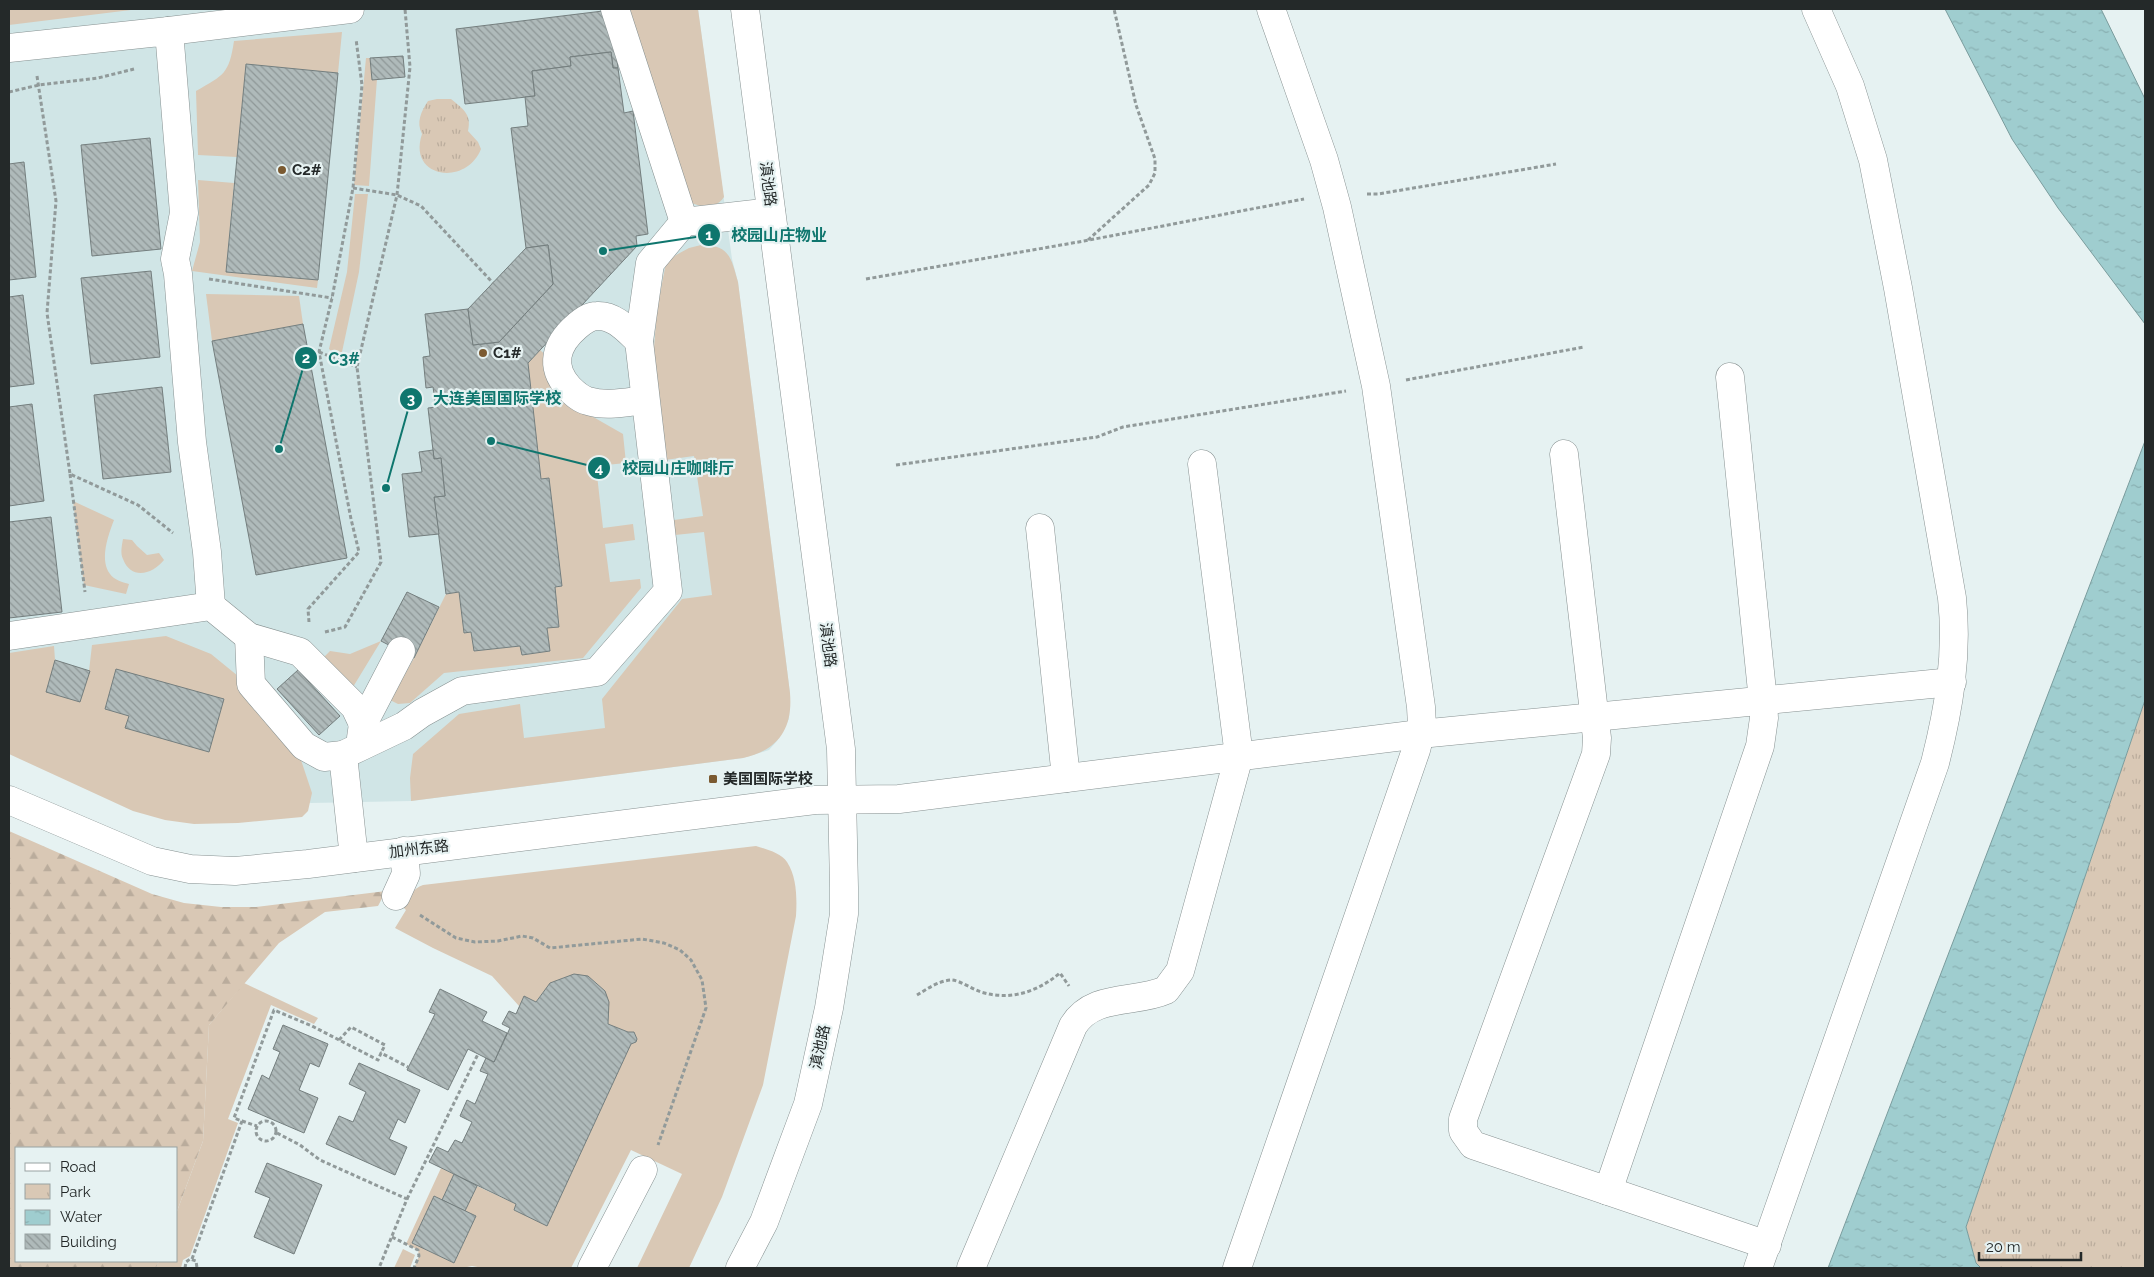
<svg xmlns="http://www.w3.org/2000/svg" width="2154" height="1277" viewBox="0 0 2154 1277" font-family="Raleway,'Noto Sans SC',sans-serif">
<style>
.built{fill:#d0e5e6}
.grass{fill:#d9c8b5}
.forest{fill:url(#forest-firs)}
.park{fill:url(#park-tufts)}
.water{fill:url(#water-ripples);stroke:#7a9c9d}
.building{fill:url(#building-back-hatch);stroke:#747e7e}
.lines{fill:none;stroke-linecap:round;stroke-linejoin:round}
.minor-casing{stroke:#879191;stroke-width:29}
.path{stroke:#919a9a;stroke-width:3;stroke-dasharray:4 2.5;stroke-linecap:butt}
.minor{stroke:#fff;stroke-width:28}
.poi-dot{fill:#7b5a31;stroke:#e6f2f2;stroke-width:2}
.labels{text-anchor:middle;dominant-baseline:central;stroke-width:4.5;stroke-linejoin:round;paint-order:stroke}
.poi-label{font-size:15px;font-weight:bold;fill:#242929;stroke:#e6f2f2;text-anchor:start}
.street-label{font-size:15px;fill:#242929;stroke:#e6f2f2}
.leader{fill:none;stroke:#0f766e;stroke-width:2}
.callout-dot{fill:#0f766e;stroke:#e6f2f2;stroke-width:2}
.mark-label{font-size:15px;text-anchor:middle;font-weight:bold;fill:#fff}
.callout-label{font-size:16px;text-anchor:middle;font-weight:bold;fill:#0f766e;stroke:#e6f2f2;stroke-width:4.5;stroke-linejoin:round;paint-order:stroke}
</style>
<defs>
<pattern id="forest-firs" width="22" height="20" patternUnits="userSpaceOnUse" patternTransform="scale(1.25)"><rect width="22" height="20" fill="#d9c8b5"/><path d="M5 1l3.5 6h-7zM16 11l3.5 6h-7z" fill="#baac9c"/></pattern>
<pattern id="park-tufts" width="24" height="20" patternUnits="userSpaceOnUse" patternTransform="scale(1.25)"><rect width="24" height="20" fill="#d9c8b5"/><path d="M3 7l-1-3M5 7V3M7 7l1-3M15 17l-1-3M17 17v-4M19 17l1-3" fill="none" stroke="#baac9c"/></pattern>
<pattern id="water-ripples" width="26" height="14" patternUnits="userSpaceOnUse" patternTransform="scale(1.25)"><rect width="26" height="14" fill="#9fcdcf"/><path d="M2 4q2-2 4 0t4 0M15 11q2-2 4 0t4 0" fill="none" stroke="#89b0b2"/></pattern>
<pattern id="building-back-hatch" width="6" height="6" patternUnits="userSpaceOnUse" patternTransform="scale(1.25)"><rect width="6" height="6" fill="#afbaba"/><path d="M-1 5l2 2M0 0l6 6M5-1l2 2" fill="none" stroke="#8e9797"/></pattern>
</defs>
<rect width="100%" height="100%" fill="#e6f2f2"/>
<!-- built -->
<path class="built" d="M9,9H698L732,259L738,282L790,693L789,719L777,741L769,750L743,758L411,801L311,803L236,789L9,721Z"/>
<!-- grass -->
<g class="grass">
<path d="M9,9H139L9,25Z"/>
<path d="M624,9H698L724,197C715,210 703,207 691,203Z"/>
<path d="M342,32L338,73L246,64L237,157L198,155L196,91C224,75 229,74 234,41Z"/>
<path d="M366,58H370L372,79H377L369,186L354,185Z"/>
<path d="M198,180L234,183L226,272L318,280L317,288L192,271L200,242Z"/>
<path d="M355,194H368L359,272L342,352L335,354L329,349L347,272Z"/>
<path d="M701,245C730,245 731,258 738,282L790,693C793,729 778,750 743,758L411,801L410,778L413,754L459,714L520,704L524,738L605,728L602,699L682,599L712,595L704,532L675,535L674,520L703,516L694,456L665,460L653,361L657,309L666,263L676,255L689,248Z"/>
<path d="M206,294L299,296L303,324L212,341Z"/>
<path d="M540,350L548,357L567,402L623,434L626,463L596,466L603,528L633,524L635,540L605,544L610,582L640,579L641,588L583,658L444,673L410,703L398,704L390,700L414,658L446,594L459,592L464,633L471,632L474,651L520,646L522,655L550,651L547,628L559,626L555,587L562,586L549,479H541L528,363Z"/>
<path d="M73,501L114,520C108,536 97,565 114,578C118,581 125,583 129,584L126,594L84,585Z"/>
<path d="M123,539L132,540L137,546L147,555L159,553L164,560C152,575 131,580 123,559C120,553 122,545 123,539Z"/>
<path d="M166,636L211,654L238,676L296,745L312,793L308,811L302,817L238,823L194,824L165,820L133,811L9,754V653L54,646L55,660L89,671L92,645Z"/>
<path d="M381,641L353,687L321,660L330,651L350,654Z"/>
<path d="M756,846C766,849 781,853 787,862C797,877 797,899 796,916L763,1085L722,1197L689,1268H637L682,1174L631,1150L571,1268H483L472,1266L462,1268H414L419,1256L418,1250L406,1244L441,1168L454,1174L442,1200L434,1197L412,1243L454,1263L476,1216L465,1211L477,1186L516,1204L514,1210L547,1225L631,1044L636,1042L637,1039L634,1032H628L608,1024C615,970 562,959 536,1002L524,997L519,1006L492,976L433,948L395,928L406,910L403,907C408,898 413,888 423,885Z"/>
<path d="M244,983L318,1018L314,1024L271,1005L228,1119L238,1123L190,1256L183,1260L181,1268H156L159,1261H176V1214L203,1141L209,1025Z"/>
<path d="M403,1249L415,1255L410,1268H394Z"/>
</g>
<!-- forest -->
<path class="forest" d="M9,831L152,894L184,903L221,907H256L386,891L378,906L325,912L279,943L209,1025L203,1141L176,1214V1148H16V1261H159L156,1268H9Z"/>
<!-- park -->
<g class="park">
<path d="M437,99H451C463,109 472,114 468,131L478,142L481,149C466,187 407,178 422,134C416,122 421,112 428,101Z"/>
<path d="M2145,700V1268H1981L1976,1263L1966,1227Z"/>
</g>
<!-- water -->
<g class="water">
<path d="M1945,9H2101L2145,99V324L2058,208L2012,139Z"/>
<path d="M2145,441V700L1966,1227L1976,1263L1981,1268H1828Z"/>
</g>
<!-- building -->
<g class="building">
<path d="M611,10L618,68H613L611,52L570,57L571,66L532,71L535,96L465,104L456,29Z"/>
<path d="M611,52L613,68H618L624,113L633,111L648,234L636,236L637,246L528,363L541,479L549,478L562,586L555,587L559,627L547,628L550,651L522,655L520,646L474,651L471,632L464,633L459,592L446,594L434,497L445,496L441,458L434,459L428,408L436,407L433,387L426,388L423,357L430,356L425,314L468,309L473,345L499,342L553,284L548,245L526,248L511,128L528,126L525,97L535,96L532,71L571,66L570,57Z"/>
<path d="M403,56L405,77L372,80L370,58Z"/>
<path d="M246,64L338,73L318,280L226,272Z"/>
<path d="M150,138L161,249L92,256L81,145Z"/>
<path d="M24,162L36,277L9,280V164Z"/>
<path d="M548,245L553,284L499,342L473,345L468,309L526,248Z"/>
<path d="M151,271L160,357L91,364L81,278Z"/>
<path d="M23,295L34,384L9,387V297Z"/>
<path d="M303,324L347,558L256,575L212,341Z"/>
<path d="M162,387L171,472L103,479L94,395Z"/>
<path d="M32,404L44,501L9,506V407Z"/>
<path d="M433,450L434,459L441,458L445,496L434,497L439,534L409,537L402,474L422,472L419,452Z"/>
<path d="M51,517L62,612L9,618V522Z"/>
<path d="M407,592L439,607L414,658L381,641Z"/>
<path d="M55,660L90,671L80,702L46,692Z"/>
<path d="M116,669L224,699L209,752L125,728L129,716L105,709Z"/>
<path d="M298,670L340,716L319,735L277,689Z"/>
<path d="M574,974L588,976L605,991L609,1002L608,1024L628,1032H634L637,1039L636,1042L631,1044L547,1226L514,1210L516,1204L429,1162L437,1147L448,1152L455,1140L462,1143L472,1122L460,1116L467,1100L475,1104L488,1074L480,1071L486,1058L494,1062L510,1028L502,1024L509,1011L516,1014L524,996L536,1002L550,983Z"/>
<path d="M440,989L487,1012L482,1021L507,1033L494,1062L468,1049L448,1090L407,1070L435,1014L429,1012Z"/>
<path d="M283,1025L328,1044L319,1067L310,1063L299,1090L318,1098L304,1133L248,1109L262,1075L269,1079L280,1052L273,1049Z"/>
<path d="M359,1063L420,1090L405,1123L398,1119L389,1139L407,1147L395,1175L326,1144L339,1116L353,1122L366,1092L349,1084Z"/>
<path d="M267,1163L322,1185L294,1254L254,1237L270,1198L255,1192Z"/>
<path d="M454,1174L477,1186L465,1211L442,1200Z"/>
<path d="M434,1196L476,1216L454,1263L412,1243Z"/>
</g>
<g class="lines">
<defs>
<g id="minor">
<path d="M615,9L684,222"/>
<path d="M169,31L350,9"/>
<path d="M9,48L169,31L184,213L175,259L178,274L192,442L207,552L211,606"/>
<path d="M639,341C628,331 615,315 597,316C589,316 583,321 577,326C556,344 549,366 569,388C575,394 580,399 588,401C606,407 627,402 645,400"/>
<path d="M1564,454L1597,738L1596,754L1463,1119V1131L1473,1145L1767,1245"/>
<path d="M1040,528L1066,778"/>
<path d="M9,636L211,606L249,637L300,652L355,707L363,724"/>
<path d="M249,637L251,684L304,746L324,757L343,755L360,747L404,726L422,713L462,691L597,672L668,591L639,341L650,263L684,222L771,212"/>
<path d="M361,738L363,724L401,651"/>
<path d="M343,755L354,858"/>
<path d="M9,800L152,861L190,869L235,871L308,864L815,800L899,799L1420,734L1952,682"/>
<path d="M396,896L406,874L404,851"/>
<path d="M1608,1191L1760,746L1764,718L1763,701L1730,377"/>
<path d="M592,1268L643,1170"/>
<path d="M740,1268L764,1222L808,1104L829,1008L844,914V887L841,749L745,9"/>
<path d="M971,1268L1073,1026C1093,993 1135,1004 1166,990L1180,971L1239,756L1202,464"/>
<path d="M1237,1268L1416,750L1422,726L1421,707L1376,386L1337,207L1324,160L1271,9"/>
<path d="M1758,1268L1935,763C1949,708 1958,655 1952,598L1898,288L1873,160L1850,86L1816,9"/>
</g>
</defs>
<!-- minor casing -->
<use href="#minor" class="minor-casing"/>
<!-- path -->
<g class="path">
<path d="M37,76L56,201L47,313L70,474L138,505L173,533"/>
<path d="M9,92L39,85L98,78L134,69"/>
<path d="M353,188L397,195L421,206L493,283"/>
<path d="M1367,194H1378L1556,164"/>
<path d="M1088,240L1149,185L1155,173V159L1136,105L1114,9"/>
<path d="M209,279L332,298"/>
<path d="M866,279L1084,241L1304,199"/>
<path d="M319,352L357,367"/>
<path d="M1406,380L1584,347"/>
<path d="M896,465L1097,437L1123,427L1346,391"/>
<path d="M70,474L85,592"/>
<path d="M309,622L308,609L359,552L351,519L319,352L332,298L353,188L362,85L356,39"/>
<path d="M325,632L345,627L381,562L357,367L397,195L410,67L405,9"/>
<path d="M420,915L456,938L475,942L498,941L522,936L533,938L550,948L642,939L664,943L680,950L691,960L702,980L706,1008L658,1145"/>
<path d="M917,995C927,989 940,980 952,980C961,981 972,989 981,992C1011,1001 1037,992 1060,973L1069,986"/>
<path d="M339,1040L351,1027L385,1045L381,1053"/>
<circle cx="266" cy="1131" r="10"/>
<path d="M242,1121L257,1126"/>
<path d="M277,1133L300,1145L320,1160L407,1199L379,1268"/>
<path d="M407,1199L478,1054"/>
<path d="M392,1237L418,1250L419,1256L414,1268"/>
<path d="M192,1259L242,1121L234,1118L274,1010L312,1026L378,1060L381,1053L408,1067"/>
<path d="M185,1268L186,1262L190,1259L196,1261L197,1268"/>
</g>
<!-- minor -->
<use href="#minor" class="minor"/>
</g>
<!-- markers -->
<g class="poi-dot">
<circle cx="282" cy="170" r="5"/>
<circle cx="483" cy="353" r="5"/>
<rect x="708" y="774" width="10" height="10" rx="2.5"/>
</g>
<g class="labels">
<!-- poi labels -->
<g class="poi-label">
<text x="292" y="170">C2#</text>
<text x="493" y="353">C1#</text>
<text x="723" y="779">美国国际学校</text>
</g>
<!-- street labels -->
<g class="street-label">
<text transform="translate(768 184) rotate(83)">滇池路</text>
<text transform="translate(828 645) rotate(83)">滇池路</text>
<text transform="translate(419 849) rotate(-7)">加州东路</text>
<text transform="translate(820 1047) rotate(-78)">滇池路</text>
</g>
</g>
<!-- callouts -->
<path class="leader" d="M603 251L709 235M279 449L306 358M386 488L411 399M491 441L599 468"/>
<g class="callout-dot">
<circle cx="603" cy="251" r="5"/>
<circle cx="279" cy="449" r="5"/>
<circle cx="386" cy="488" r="5"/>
<circle cx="491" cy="441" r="5"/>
<circle cx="709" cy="235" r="12"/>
<circle cx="306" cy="358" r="12"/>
<circle cx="411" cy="399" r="12"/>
<circle cx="599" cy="468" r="12"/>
</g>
<g class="mark-label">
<text x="709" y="240">1</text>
<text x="306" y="363">2</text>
<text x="411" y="404">3</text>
<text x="599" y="473">4</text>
</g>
<g class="callout-label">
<text x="779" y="241">校园山庄物业</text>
<text x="344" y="364">C3#</text>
<text x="497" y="404">大连美国国际学校</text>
<text x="678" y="474">校园山庄咖啡厅</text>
</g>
<!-- border -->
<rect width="2154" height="1277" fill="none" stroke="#242929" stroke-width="20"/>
<!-- legend -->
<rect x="15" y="1147" width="162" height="115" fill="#e6f2f2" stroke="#98a2a2"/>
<rect x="25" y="1163" width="25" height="8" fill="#ffffff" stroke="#98a2a2"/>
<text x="60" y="1172" font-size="15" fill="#242929">Road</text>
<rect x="25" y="1184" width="25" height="15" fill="url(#park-tufts)" stroke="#98a2a2"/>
<text x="60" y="1197" font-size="15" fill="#242929">Park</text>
<rect x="25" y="1210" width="25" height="15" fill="url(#water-ripples)" stroke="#98a2a2"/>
<text x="60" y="1222" font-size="15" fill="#242929">Water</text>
<rect x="25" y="1234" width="25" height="15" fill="url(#building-back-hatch)" stroke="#98a2a2"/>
<text x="60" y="1247" font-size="15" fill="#242929">Building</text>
<!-- scale -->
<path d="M1979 1252v8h102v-8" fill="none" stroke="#242929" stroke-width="2.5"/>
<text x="1986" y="1252" font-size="15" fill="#242929" stroke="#e6f2f2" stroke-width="4" paint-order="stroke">20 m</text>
</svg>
